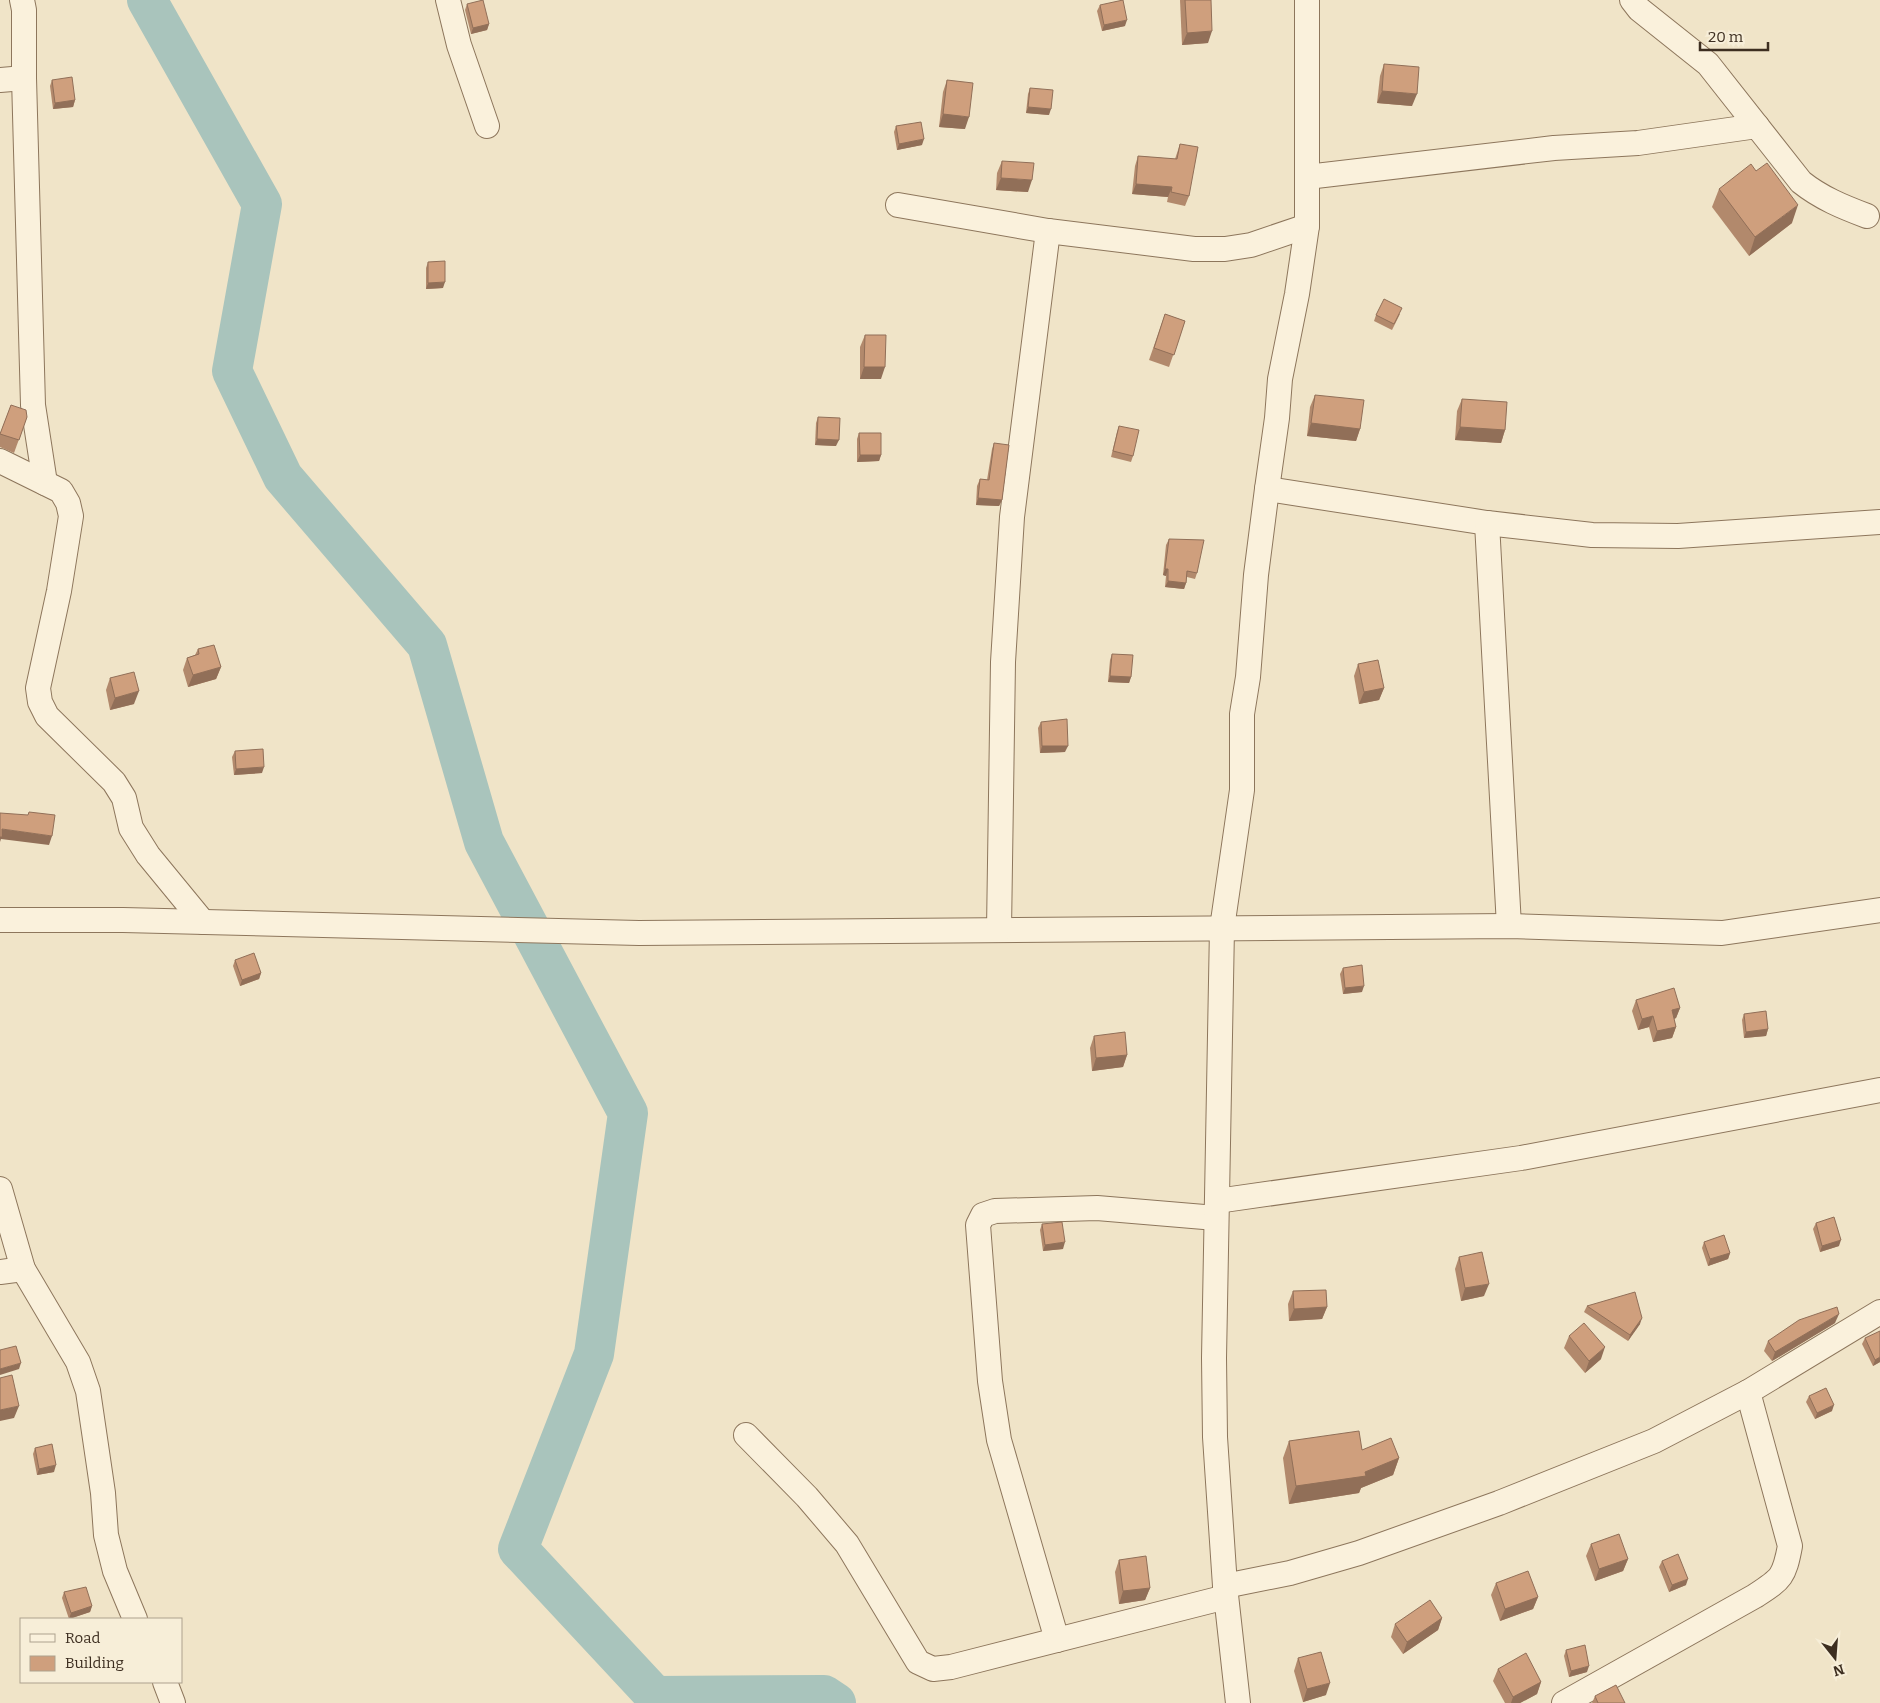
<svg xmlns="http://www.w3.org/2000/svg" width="1880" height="1703" viewBox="0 0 1880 1703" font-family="Bitter,serif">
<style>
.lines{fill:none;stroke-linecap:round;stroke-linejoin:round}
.river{stroke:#a9c4bc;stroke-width:40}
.street-casing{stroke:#8d765c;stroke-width:26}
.street{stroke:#faf1dc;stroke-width:24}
.wall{fill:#b2896c}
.shaded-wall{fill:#916f58}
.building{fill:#cf9f7d;stroke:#916f58}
</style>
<rect width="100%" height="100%" fill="#f0e4c8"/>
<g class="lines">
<!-- river -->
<path class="river" d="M147,0L262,204L232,371L283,477L427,645L484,842L628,1113L594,1354L518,1549L655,1696L824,1695L836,1703"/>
<defs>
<g id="street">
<path d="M22,0L24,10V78L33,405L45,483"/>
<path d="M448,0L459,45L487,126"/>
<path d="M1632,0L1639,9L1708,64L1801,182C1821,198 1843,207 1867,216"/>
<path d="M0,80L24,78"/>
<path d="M1307,177L1554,148L1638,143L1757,126"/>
<path d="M898,205L1048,231L1194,249H1225L1251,245L1307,226"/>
<path d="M0,461L61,491L68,503L71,516L59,591L38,688L40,702L47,716L114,782L124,798L131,828L148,855L203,922"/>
<path d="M1267,489L1487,523L1592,535L1678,536L1880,522"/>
<path d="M1487,523L1509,926"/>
<path d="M0,920H123L639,933L1509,926L1722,933L1880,910"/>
<path d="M999,930L1003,662L1012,517L1048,231"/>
<path d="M0,1189L23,1269L78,1362L88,1391L103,1493L106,1535L115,1571L135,1619"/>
<path d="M1217,1201L1521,1158L1880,1090"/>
<path d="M0,1272L23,1269"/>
<path d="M746,1435L807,1497L847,1544L918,1662L933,1669L951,1667L1226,1597"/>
<path d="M1225,1586L1290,1573L1359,1553L1499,1503L1654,1441L1748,1392L1880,1312"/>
<path d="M1057,1640L999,1440L990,1381L978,1225L983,1215L995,1211L1097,1208L1216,1218"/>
<path d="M165,1682L173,1703"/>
<path d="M1238,1703L1225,1586L1215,1437L1214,1358L1222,928L1242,790V714L1248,677L1256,575L1267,489L1277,418L1280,379L1297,294L1307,226V0"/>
<path d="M1564,1703L1755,1596C1781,1579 1784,1578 1790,1546L1748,1392"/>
</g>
</defs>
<!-- street casing -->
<use href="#street" class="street-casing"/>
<!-- street -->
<use href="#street" class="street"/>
</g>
<!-- wall -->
<g class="wall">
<path d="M1180,0H1211L1208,43L1182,45Z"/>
<path d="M467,4L489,24L487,30L471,34L465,10Z"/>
<path d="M1100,5L1125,26L1102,31L1097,11Z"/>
<path d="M1384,64L1412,106L1377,103L1380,76Z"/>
<path d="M52,80L75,100L73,107L53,109L50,86Z"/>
<path d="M947,80L965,129L939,127L943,92Z"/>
<path d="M1030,88L1049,115L1026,113L1028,94Z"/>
<path d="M896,126L922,145L897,150L894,132Z"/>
<path d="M1180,144L1189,196L1185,206L1167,202L1168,197L1132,194L1135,166L1138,156L1175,159Z"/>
<path d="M1002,161L1028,192L996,190L997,173Z"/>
<path d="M1719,189L1792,223L1749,256L1712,207Z"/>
<path d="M428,262L443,288L426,289V268Z"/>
<path d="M1165,314L1185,321L1169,367L1149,360Z"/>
<path d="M1400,314L1392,330L1374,321L1376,315Z"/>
<path d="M865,335L881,379H860V347Z"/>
<path d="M1315,395L1360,429L1356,441L1307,436L1310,407Z"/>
<path d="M1462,399L1505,430L1501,443L1455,440L1457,411Z"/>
<path d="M11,405L27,417L14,453L0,447V434Z"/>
<path d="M818,417L836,446L815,445L816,423Z"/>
<path d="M1119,426L1133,456L1131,462L1111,457L1117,432Z"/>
<path d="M859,433L881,455L879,461L857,462V439Z"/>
<path d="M994,443L1002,500L999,506L976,505L977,486L980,479L987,480L992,449Z"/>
<path d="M1169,539L1197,573L1195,579L1187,577L1186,583L1184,589L1165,587L1166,576L1163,575L1166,545Z"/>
<path d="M198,649L221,667L216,679L188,687L183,670L187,658L195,655Z"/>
<path d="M1112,654L1131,677L1129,683L1108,682L1110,660Z"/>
<path d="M1358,664L1384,688L1379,700L1359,704L1354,676Z"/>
<path d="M110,678L134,704L110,710L106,690Z"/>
<path d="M1041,722L1065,752L1040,753L1038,728Z"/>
<path d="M235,751L262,773L234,775L232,757Z"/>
<path d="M235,960L261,973L259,979L240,986L233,966Z"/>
<path d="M1343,968L1362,992L1343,994L1340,974Z"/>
<path d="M1636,1000L1680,1008L1676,1018L1674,1019L1676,1027L1672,1038L1653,1042L1649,1027L1638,1030L1632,1011Z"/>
<path d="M1744,1014L1768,1029L1766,1036L1744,1038L1742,1020Z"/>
<path d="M1094,1036L1127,1055L1123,1067L1092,1071L1090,1048Z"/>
<path d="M1816,1223L1839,1246L1820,1252L1813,1229Z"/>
<path d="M1042,1224L1063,1249L1043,1251L1040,1230Z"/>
<path d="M1704,1242L1730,1253L1728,1259L1708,1266L1702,1248Z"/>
<path d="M1459,1257L1484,1296L1461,1301L1455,1269Z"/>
<path d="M1293,1291L1327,1307L1322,1319L1289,1321L1288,1304Z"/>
<path d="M1587,1306L1640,1324L1628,1341L1584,1312Z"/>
<path d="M1835,1323L1772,1361L1764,1351L1768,1341Z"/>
<path d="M1569,1336L1601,1359L1585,1373L1564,1348Z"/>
<path d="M1865,1338L1880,1362L1873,1366L1862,1344Z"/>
<path d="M1809,1396L1832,1411L1815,1419L1806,1402Z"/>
<path d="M1289,1441L1362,1450L1399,1458L1393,1475L1361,1488L1359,1493L1289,1504L1283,1458Z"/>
<path d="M35,1448L54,1472L37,1475L33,1454Z"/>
<path d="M1591,1544L1628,1559L1623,1571L1595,1581L1586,1556Z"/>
<path d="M1119,1560L1150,1588L1145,1600L1119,1604L1115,1572Z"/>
<path d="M1662,1561L1686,1585L1669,1592L1659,1567Z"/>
<path d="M1496,1583L1538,1597L1533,1609L1500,1621L1491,1595Z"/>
<path d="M64,1592L92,1606L90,1612L69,1619L62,1598Z"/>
<path d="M1442,1618L1438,1630L1403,1654L1391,1637L1395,1624Z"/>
<path d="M1566,1650L1587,1672L1569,1677L1564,1656Z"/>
<path d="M1298,1658L1326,1695L1303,1702L1294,1671Z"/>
<path d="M1498,1669L1541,1682L1537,1694L1520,1703H1505L1493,1681Z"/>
<path d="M1595,1696L1625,1703H1592Z"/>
</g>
<!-- shaded-wall -->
<g class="shaded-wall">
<path d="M1127,20L1125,26L1102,31L1104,25Z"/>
<path d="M489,24L487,30L471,34L473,28Z"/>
<path d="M1212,31L1208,43L1182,45L1187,33Z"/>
<path d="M1382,91L1417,94L1412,106L1377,103Z"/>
<path d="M75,100L73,107L53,109L55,103Z"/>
<path d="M1028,107L1051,109L1049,115L1026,113Z"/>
<path d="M943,114L969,117L965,129L939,127Z"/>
<path d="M924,139L922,145L897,150L899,144Z"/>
<path d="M1001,178L1032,180L1028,192L996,190Z"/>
<path d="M1136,184L1172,187L1168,197L1132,194Z"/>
<path d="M1798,205L1792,223L1749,256L1755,237Z"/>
<path d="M445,282L443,288L426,289L428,283Z"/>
<path d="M864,367H885L881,379H860Z"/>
<path d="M1311,423L1360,429L1356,441L1307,436Z"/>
<path d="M1460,427L1505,430L1501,443L1455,440Z"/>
<path d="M817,439L839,440L836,446L815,445Z"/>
<path d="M860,455H881L879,461L857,462Z"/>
<path d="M978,498L1002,500L999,506L976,505Z"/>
<path d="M1165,569H1168L1166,576L1163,575Z"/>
<path d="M1168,581L1186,583L1184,589L1165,587Z"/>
<path d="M221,667L216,679L188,687L193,675Z"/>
<path d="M1110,676L1131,677L1129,683L1108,682Z"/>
<path d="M1384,688L1379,700L1359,704L1364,692Z"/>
<path d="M139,691L134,704L110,710L115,698Z"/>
<path d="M1042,746H1068L1065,752L1040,753Z"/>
<path d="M264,767L262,773L234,775L236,769Z"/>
<path d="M2,829L52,836L49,845L1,839L0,842V836Z"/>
<path d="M261,973L259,979L240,986L242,980Z"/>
<path d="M1364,986L1362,992L1343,994L1345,988Z"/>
<path d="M1680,1008L1676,1018L1668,1021L1672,1010Z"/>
<path d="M1653,1016L1649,1027L1638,1030L1642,1019Z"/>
<path d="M1676,1027L1672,1038L1653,1042L1657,1031Z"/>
<path d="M1768,1029L1766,1036L1744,1038L1746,1032Z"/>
<path d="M1127,1055L1123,1067L1092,1071L1096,1058Z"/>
<path d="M1841,1240L1839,1246L1820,1252L1822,1246Z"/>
<path d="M1065,1242L1063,1249L1043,1251L1045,1245Z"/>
<path d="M1730,1253L1728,1259L1708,1266L1710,1259Z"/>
<path d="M1489,1284L1484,1296L1461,1301L1465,1288Z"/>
<path d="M1327,1307L1322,1319L1289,1321L1294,1309Z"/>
<path d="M1839,1314L1835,1323L1772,1361L1775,1352Z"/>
<path d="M1642,1318L1640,1324L1628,1341L1630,1335Z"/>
<path d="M1605,1347L1601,1359L1585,1373L1589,1361Z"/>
<path d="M1880,1357V1362L1873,1366L1875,1360Z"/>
<path d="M21,1363L19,1369L0,1375V1369Z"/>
<path d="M1834,1405L1832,1411L1815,1419L1817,1413Z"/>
<path d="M19,1406L14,1418L0,1421V1410Z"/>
<path d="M1399,1458L1393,1475L1361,1488L1359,1493L1289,1504L1296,1486L1365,1472Z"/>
<path d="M56,1465L54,1472L37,1475L39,1469Z"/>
<path d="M1628,1559L1623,1571L1595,1581L1599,1569Z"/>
<path d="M1688,1579L1686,1585L1669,1592L1672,1585Z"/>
<path d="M1150,1588L1145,1600L1119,1604L1123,1591Z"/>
<path d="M1538,1597L1533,1609L1500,1621L1505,1609Z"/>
<path d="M92,1606L90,1612L69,1619L71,1613Z"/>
<path d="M1442,1618L1438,1630L1403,1654L1407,1642Z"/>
<path d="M1589,1666L1587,1672L1569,1677L1571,1671Z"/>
<path d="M1541,1682L1537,1694L1520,1703H1511L1513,1697Z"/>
<path d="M1330,1683L1326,1695L1303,1702L1307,1689Z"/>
</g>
<!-- building -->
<g class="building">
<path d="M483,0L489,24L473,28L467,4Z"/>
<path d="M1123,0L1127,20L1104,25L1100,5Z"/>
<path d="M1185,0H1211L1212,31L1187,33Z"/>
<path d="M1384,64L1419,67L1417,94L1382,91Z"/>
<path d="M72,77L75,100L55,103L52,80Z"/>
<path d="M947,80L973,83L969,117L943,114Z"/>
<path d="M1030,88L1053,90L1051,109L1028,107Z"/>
<path d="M921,122L924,139L899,144L896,126Z"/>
<path d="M1180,144L1198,147L1189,196L1171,192L1172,187L1136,184L1138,156L1177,159Z"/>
<path d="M1002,161L1034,163L1032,180L1001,178Z"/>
<path d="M1767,163L1798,205L1755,237L1719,189L1751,164L1756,171Z"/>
<path d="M445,261V282L428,283V262Z"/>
<path d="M1384,299L1402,308L1394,324L1376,315Z"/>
<path d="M1165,314L1185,321L1174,355L1154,348Z"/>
<path d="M865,335H886L885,367H864Z"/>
<path d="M1315,395L1364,400L1360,429L1311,423Z"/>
<path d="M1462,399L1507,402L1505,430L1460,427Z"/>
<path d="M11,405L26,410L27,417L19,440L0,434Z"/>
<path d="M818,417L840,418L839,440L817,439Z"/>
<path d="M1119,426L1139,430L1133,456L1113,451Z"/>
<path d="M859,433H881V455H860Z"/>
<path d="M994,443L1009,445L1002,500L978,498L980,479L989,480Z"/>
<path d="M1169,539L1204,540L1197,573L1187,571L1186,583L1168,581V569H1165Z"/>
<path d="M214,645L221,667L193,675L187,658L199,654L198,649Z"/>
<path d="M1112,654L1133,655L1131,677L1110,676Z"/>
<path d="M1378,660L1384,688L1364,692L1358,664Z"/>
<path d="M134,672L139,691L115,698L110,678Z"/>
<path d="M1067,719L1068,746H1042L1041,722Z"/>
<path d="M263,749L264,767L236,769L235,751Z"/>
<path d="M29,812L55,815L52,836L2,829V837H0V813L28,815Z"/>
<path d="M254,953L261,973L242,980L235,960Z"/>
<path d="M1362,965L1364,986L1345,988L1343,968Z"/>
<path d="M1674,988L1680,1008L1672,1010L1676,1027L1657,1031L1653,1016L1642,1019L1636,1000Z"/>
<path d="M1766,1011L1768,1029L1746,1032L1744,1014Z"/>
<path d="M1125,1032L1127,1055L1096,1058L1094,1036Z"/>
<path d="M1834,1217L1841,1240L1822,1246L1816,1223Z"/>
<path d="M1062,1222L1065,1242L1045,1245L1042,1224Z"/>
<path d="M1724,1235L1730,1253L1710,1259L1704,1242Z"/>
<path d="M1482,1252L1489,1284L1465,1288L1459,1257Z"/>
<path d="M1326,1290L1327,1307L1294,1309L1293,1291Z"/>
<path d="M1635,1292L1642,1318L1630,1335L1587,1306Z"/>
<path d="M1837,1307L1839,1314L1775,1352L1768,1341L1799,1320Z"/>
<path d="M1584,1323L1605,1347L1589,1361L1569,1336Z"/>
<path d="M1880,1331V1357L1875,1360L1865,1338Z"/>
<path d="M16,1346L21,1363L0,1369V1350Z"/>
<path d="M12,1375L19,1406L0,1410V1378Z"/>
<path d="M1826,1388L1834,1405L1817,1413L1809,1396Z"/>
<path d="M1359,1431L1362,1450L1391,1438L1399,1458L1365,1472L1366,1476L1296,1486L1289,1441Z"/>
<path d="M52,1444L56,1465L39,1469L35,1448Z"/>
<path d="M1619,1534L1628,1559L1599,1569L1591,1544Z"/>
<path d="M1678,1554L1688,1579L1672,1585L1662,1561Z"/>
<path d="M1146,1556L1150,1588L1123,1591L1119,1560Z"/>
<path d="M1528,1571L1538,1597L1505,1609L1496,1583Z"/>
<path d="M86,1587L92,1606L71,1613L64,1592Z"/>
<path d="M1430,1600L1442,1618L1407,1642L1395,1624Z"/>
<path d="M1585,1645L1589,1666L1571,1671L1566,1650Z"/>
<path d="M1321,1652L1330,1683L1307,1689L1298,1658Z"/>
<path d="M1526,1653L1541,1682L1513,1697L1498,1669Z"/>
<path d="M1616,1685L1625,1703H1598L1595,1696Z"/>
</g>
<!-- legend -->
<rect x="20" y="1618" width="162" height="65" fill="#f7eed8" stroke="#ada18e"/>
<rect x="30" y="1634" width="25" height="8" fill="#faf1dc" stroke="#ada18e"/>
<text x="65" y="1643" font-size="15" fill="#3d2e20">Road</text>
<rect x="30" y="1656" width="25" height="15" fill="#cf9f7d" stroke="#ada18e"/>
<text x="65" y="1668" font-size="15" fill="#3d2e20">Building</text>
<!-- north arrow -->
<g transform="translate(1835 1658) rotate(163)" stroke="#f7eed8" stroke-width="4" paint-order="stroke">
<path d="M0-4L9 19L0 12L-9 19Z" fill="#3d2e20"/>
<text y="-8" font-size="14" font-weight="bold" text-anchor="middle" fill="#3d2e20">N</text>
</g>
<!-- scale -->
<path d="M1700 42v8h68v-8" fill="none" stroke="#3d2e20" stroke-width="2.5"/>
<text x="1708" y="42" font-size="15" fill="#3d2e20" stroke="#f7eed8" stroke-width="4" paint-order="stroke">20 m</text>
</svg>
